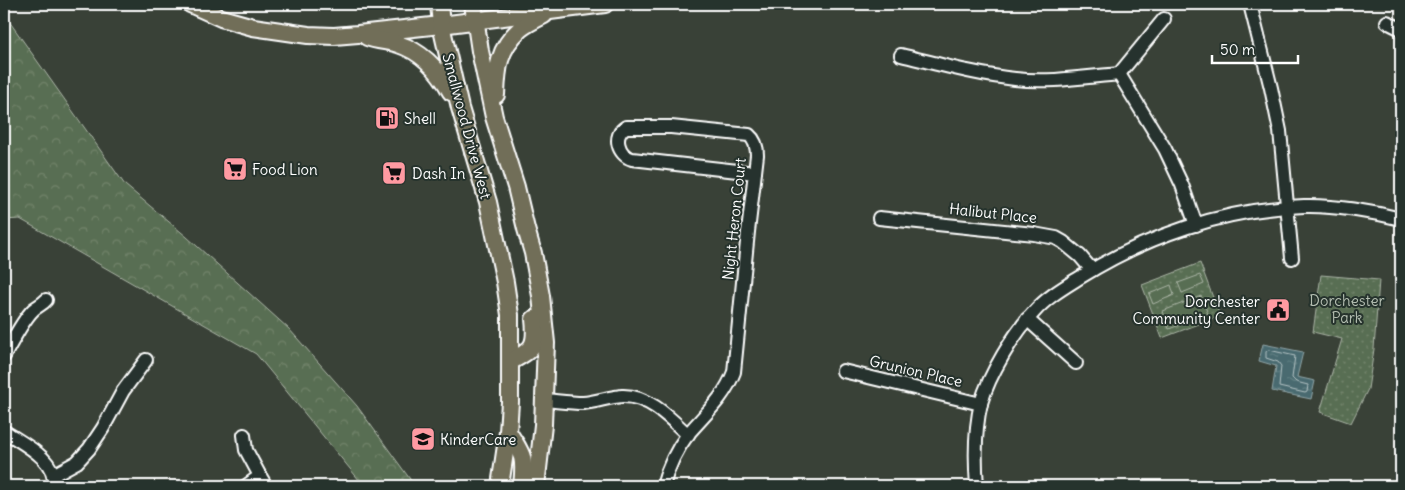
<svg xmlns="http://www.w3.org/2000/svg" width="1405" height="490" viewBox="0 0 1405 490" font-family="Delius,sans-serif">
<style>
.green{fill:url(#green-dots);stroke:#acb6a8}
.forest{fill:url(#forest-crowns);stroke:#acb6a8}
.pitch{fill:#596e52;stroke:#acb6a8}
.water{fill:url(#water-ripples);stroke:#92a6a9}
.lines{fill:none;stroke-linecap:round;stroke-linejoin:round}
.shore{stroke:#b6c4c6;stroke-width:1}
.minor-casing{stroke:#fff;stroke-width:16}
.major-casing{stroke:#fff;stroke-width:20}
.minor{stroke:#26332d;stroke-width:12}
.major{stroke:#716e59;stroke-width:16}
.labels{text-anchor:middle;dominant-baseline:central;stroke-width:4;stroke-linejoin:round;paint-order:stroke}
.poi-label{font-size:15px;fill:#fff;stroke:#26332d;text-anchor:start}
.street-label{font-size:15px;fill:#fff;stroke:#26332d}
.park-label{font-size:15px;fill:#b4beb1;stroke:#26332d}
</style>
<defs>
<pattern id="green-dots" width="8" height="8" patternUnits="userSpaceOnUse" patternTransform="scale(1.25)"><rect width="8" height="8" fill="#596e52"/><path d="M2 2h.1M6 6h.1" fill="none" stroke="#72846c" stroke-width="1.8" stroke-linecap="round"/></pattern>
<pattern id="forest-crowns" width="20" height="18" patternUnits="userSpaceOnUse" patternTransform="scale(1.25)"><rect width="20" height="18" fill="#596e52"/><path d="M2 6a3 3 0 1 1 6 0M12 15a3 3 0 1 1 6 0" fill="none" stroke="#72846c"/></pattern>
<pattern id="water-ripples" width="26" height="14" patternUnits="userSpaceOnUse" patternTransform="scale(1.25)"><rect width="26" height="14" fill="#496b70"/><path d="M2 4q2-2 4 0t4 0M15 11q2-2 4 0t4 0" fill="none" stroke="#648185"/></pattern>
</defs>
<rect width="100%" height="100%" fill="#394137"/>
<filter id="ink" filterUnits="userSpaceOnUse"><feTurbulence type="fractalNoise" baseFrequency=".02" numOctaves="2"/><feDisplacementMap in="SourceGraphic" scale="10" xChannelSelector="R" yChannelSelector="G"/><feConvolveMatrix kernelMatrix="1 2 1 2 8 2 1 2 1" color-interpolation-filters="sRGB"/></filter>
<g filter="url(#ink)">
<!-- green -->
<g class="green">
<path d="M1200,263L1220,316L1162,338L1142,285Z"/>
<path d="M1321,275L1379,280L1374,349L1368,389L1351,423L1320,412L1342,339L1313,332Z"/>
</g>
<!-- forest -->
<path class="forest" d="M4,14L125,185L187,237L289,329L357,406L415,486H364L256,354L20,219L4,220Z"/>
<!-- pitch -->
<g class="pitch">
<path d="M1200,275L1204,284L1182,293L1178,283Z"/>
<path d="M1171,285L1174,295L1153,304L1149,294Z"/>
<path d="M1201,296L1208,314L1169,329L1163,311Z"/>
</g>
<!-- water -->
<path class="water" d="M1263,344L1303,352L1297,377L1315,381L1311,399L1272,391L1276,366L1259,361Z"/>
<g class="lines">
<!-- shore -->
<path class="shore" d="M1269,350L1295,356L1292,378L1296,382L1308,385L1307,392L1305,393L1279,387L1281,366L1278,362L1266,358V352Z"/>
<defs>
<g id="minor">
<path d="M1250,4L1271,88L1280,131L1292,258"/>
<path d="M1387,22L1401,29"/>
<path d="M901,55C938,64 977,75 1015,79C1049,83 1085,77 1119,74L1165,149L1182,185L1196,225"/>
<path d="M1119,74L1164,19"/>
<path d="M879,218L1034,234L1056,238L1063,242L1080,256L1092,270"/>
<path d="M1027,319L1076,363"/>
<path d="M4,356C12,342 22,321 33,310C37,306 42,305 46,300"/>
<path d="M843,371L981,404"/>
<path d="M544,400C557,401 570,403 583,403C596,402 609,397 622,396C648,395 670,418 688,435"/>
<path d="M4,431C23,444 57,459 54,486"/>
<path d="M244,435L246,450L260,476"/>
<path d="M53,475L77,462L89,449L103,428L123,391L146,360"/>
<path d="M246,486L260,476L266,486"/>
<path d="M663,486C668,467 676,450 688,434C706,413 724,398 734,372L748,232L757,155C757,146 755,140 749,135L671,127H626C612,135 618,155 632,159L755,173"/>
<path d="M977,486C975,461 975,428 981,403C989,375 1014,333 1034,312C1046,298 1063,288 1079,278C1146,236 1224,209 1304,206C1333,205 1373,212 1401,219"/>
</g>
<g id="major">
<path d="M190,4L221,18L253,27L308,35L334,36L358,34L441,25L605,4"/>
<path d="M439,4L441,25L460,108L488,202L505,282L510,315V402L508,432L500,486"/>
<path d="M473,4L480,51L494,117L516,187L526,229L533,253L541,296L546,343L543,425L536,486"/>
<path d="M367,37C377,41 388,41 398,44C423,52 439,70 451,92"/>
<path d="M496,95C497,69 498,49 520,29C526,24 536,19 544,15"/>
<path d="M510,362C533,349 537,347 534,319"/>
<path d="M508,432C524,456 525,458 522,486"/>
</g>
</defs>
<!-- minor casing -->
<use href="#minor" class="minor-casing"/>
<!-- major casing -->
<use href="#major" class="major-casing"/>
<!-- minor -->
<use href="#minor" class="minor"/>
<!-- major -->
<use href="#major" class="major"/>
</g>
</g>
<!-- icons -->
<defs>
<symbol id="fuel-square" viewBox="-11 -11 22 22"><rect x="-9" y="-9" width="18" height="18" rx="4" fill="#ff9aa2" stroke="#26332d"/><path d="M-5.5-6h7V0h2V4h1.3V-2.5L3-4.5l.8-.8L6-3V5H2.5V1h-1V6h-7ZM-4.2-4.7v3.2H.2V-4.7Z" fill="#111"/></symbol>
<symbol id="supermarket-square" viewBox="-11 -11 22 22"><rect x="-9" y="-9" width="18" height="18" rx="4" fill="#ff9aa2" stroke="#26332d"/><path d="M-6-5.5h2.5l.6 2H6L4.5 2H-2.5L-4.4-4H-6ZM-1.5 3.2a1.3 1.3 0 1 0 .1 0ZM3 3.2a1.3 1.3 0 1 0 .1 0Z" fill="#111"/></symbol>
<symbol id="civic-square" viewBox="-11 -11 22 22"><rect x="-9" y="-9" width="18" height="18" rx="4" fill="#ff9aa2" stroke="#26332d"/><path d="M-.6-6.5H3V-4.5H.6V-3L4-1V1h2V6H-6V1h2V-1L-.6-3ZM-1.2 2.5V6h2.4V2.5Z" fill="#111"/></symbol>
<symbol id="school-square" viewBox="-11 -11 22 22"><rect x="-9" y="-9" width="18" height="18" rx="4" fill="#ff9aa2" stroke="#26332d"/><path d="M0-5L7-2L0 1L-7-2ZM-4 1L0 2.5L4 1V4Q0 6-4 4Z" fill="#111"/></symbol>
</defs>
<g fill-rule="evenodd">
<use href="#fuel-square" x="373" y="104" width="28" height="28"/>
<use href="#supermarket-square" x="221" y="155" width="28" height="28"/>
<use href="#supermarket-square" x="380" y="159" width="28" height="28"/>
<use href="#civic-square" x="1264" y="296" width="28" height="28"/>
<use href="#school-square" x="409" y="425" width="28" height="28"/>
</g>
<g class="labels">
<!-- poi labels -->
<g class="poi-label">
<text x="404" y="118">Shell</text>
<text x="252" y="169">Food Lion</text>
<text x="412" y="173">Dash In</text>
<text x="1260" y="301" text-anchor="end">Dorchester<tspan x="1260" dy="17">Community Center</tspan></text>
<text x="440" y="439">KinderCare</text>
</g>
<!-- street labels -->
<g class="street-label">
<text transform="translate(467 126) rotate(75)">Smallwood Drive West</text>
<text transform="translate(993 213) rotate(6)">Halibut Place</text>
<text transform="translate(734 219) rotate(-84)">Night Heron Court</text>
<text transform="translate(916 371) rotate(13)">Grunion Place</text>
</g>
<!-- park labels -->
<g class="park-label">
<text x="1347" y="300">Dorchester<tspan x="1347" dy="17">Park</tspan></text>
</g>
</g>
<!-- margin -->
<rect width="1405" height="490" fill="none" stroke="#26332d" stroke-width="20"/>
<rect x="10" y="10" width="1385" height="470" fill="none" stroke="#fff" stroke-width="2" filter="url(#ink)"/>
<!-- scale -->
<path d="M1212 55v8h86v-8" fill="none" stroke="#ffffff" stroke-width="2.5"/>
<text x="1220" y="55" font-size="15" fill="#ffffff" stroke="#26332d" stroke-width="4" paint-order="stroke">50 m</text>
</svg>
